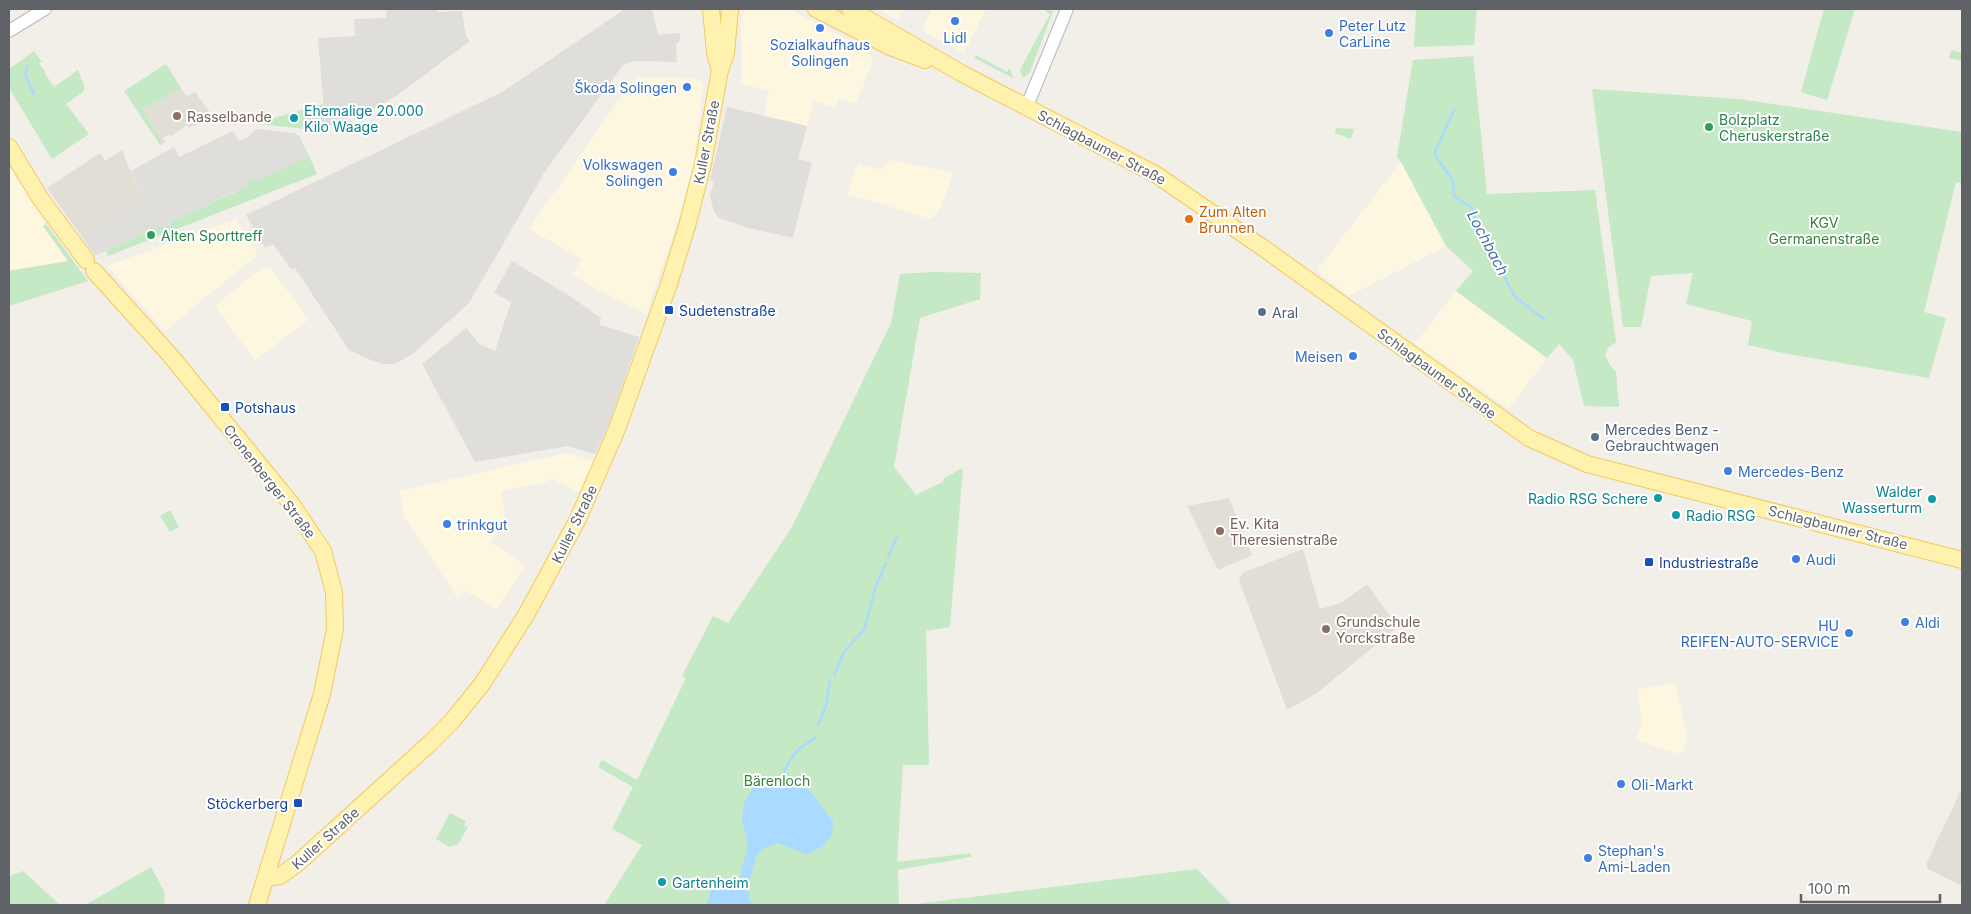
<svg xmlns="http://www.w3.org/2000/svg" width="1971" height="914" viewBox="0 0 1971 914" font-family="Inter,sans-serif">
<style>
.commercial{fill:#fef7e0}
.industrial{fill:#e0deda}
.education{fill:#e1ded6}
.green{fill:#c5e8c5}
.water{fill:#aadaff}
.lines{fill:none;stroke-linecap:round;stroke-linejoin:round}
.stream{stroke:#aadaff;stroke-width:2.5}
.minor-casing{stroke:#b5b8bc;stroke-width:14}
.major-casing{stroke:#f2c960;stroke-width:18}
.minor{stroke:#fff;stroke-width:12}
.major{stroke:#fff2af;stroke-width:16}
.shop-dot{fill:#3f7fe0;stroke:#fff;stroke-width:2}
.education-dot{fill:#8d6e63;stroke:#fff;stroke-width:2}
.culture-dot{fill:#0f9aa8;stroke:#fff;stroke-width:2}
.leisure-dot{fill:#2e9e5b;stroke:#fff;stroke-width:2}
.food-dot{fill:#e8710a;stroke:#fff;stroke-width:2}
.transit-dot{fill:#1a4fb4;stroke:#fff;stroke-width:2}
.service-dot{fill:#5c6f8a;stroke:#fff;stroke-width:2}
.labels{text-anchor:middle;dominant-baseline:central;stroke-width:4;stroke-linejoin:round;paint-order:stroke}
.shop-label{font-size:14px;fill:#366cbe;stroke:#fff;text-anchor:start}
.culture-label{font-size:14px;fill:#0d838f;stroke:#fff;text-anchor:start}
.education-label{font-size:14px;fill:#785e54;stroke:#fff;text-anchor:start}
.leisure-label{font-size:14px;fill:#27864d;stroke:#fff;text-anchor:start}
.street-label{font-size:14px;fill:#5f6368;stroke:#fff}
.food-label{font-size:14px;fill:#c56008;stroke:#fff;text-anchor:start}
.park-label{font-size:14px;fill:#348238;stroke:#fff}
.transit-label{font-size:14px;fill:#164399;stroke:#fff;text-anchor:start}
.service-label{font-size:14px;fill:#4e5e75;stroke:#fff;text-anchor:start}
.water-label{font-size:15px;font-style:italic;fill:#4174aa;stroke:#fff}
</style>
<rect width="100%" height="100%" fill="#f1efe8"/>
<!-- commercial -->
<g class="commercial">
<path d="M746,9H789L867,50L873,61L856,103L839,98L836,106H830L814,101L807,126L764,116L769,90L741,84V28L742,17Z"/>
<path d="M877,9H903L898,19Z"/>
<path d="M932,9H986L964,53L922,30Z"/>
<path d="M639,77L697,78L703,84L694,165L678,222L646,314L602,292L572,275L582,259L529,229L627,88Z"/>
<path d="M892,160L954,173L938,213L931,219L848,194L858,164L880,170Z"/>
<path d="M1401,162L1446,246L1349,296L1320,274L1318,269Z"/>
<path d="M9,165L46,224L44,226L68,261L9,271Z"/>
<path d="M236,219L258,254L165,331L107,266Z"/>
<path d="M269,267L309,319L255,360L215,306L262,268Z"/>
<path d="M1456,291L1547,358L1509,409L1415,344Z"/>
<path d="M567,453L594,461L580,493L552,479L542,483L501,491L505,517L491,543L525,565L497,609L464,590L458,599L404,517L399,491Z"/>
<path d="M1675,682L1687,736L1683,752L1680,754L1636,740L1642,722L1637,690Z"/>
</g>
<!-- industrial -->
<g class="industrial">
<path d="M386,9H437L438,12L462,11L466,36L470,41L395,97L366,113L316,130L305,129V116L324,110L318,38L355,36L354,19L387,18Z"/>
<path d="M625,9H652L658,35L680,33V41L676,44L677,62L634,61L623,65L544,173L469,303L414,353L395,364H384L373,361L349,350L295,268L291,269L273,244L265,248L246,215L502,92Z"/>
<path d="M727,107L807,126L798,159L812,163L793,238L748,228L719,218L714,212L710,196L714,181L710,180Z"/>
<path d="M256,129L295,133L300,137L309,156L256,181H247L249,186L237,192L236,191L170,221L171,225L164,228L162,225L95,256L80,234L142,200L131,171L174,147L179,157L233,131L239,141L248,137Z"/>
<path d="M512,261L573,298L601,318L600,325L639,337L610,422L595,454L568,446L475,462L422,364L466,328L479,344L495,351L511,302L494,293Z"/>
</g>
<!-- education -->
<g class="education">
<path d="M181,88L187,96L195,92L211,114L195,126L194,125L189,128L187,125L171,136L169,134L163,138L166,142L163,143L143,110Z"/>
<path d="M122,150L142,200L80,234L47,188L100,153L105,161Z"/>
<path d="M1229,498L1252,555L1218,570L1187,506Z"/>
<path d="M1303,549L1320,609L1341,603L1367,584L1398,627L1317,693L1287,710L1239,580L1243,573Z"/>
<path d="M1962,788V886L1928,869L1926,864Z"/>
</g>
<!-- green -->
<g class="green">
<path d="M1416,9H1477L1474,45L1414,47Z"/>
<path d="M1824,9H1855L1827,100L1801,92Z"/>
<path d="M1046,10L1053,11L1030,72L1023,78L1020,70L1050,14L1045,11Z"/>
<path d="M1951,50L1962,53V61L1949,58Z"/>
<path d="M34,51L42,62L39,63L45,71L44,72L54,87L78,70L85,88L83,92L66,104L89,134L52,159L9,88V69Z"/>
<path d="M976,55L1007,72L1010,68L1013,78L974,58Z"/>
<path d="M1473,56L1487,194L1595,190L1616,342L1608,348L1605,355L1610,365L1616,372L1619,407L1584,406L1573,360L1559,344L1547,358L1456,291L1473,271L1446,246L1401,162L1397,157L1413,60Z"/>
<path d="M166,64L181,88L143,110L163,143L160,145L124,91Z"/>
<path d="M1592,89L1739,99L1962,132V183L1956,182L1924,312L1946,318L1929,378L1788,354L1748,345L1752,321L1686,304L1693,273L1651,276L1641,327H1623Z"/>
<path d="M323,104L324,111L305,117V129L260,124V122Z"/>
<path d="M1336,128L1354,129L1351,139L1335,133Z"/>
<path d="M309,156L317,174L108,256L106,251L162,225L164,228L171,225L170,221L249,186L247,180L254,177L256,181Z"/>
<path d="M46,224L88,281L9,306V271L68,261L43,226Z"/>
<path d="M934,272L981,273L980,299L920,318L894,467L916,495L943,482L944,478L963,468L950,627L926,631L929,765H903L897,862L971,853V857L898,870L899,905H604L642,845L612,829L633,787L598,767L602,760L637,780L686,678L682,676L713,616L728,623L792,527L891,323L900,274Z"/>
<path d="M170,510L179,527L170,532L160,516Z"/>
<path d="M450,813L466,821L464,825L468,827L458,844L450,847L436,839Z"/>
<path d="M151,867L165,893L164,905H85Z"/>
<path d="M1197,869L1232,905H907Z"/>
<path d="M23,871L60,905H9V876Z"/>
</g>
<!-- water -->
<path class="water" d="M766,777C804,772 812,795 833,821L832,836L822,847L806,854L778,843L764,848L757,854L747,890L752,905H706L712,887L717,883H734L739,879L747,850V841L742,821L744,803L754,786Z"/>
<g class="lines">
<!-- stream -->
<g class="stream">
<path d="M27,66L25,75L34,94"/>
<path d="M1454,110L1434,154L1453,180L1454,196L1472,208L1477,223L1515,297L1545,320"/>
<path d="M888,557L897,537"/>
<path d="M834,675L844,652L864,630L876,586L886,563"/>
<path d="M818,725L826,706L830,681"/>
<path d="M782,778C786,767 790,757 799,749C805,744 811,743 816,736"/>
</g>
<defs>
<g id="minor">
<path d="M9,31L45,9"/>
<path d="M1027,106L1067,9"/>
</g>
<g id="major">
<path d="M711,9L715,53L720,70"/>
<path d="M816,9L888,46L925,60"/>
<path d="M850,9L961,73L1155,174L1259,245L1529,438L1587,464L1962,560"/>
<path d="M9,147L40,198L86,260"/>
<path d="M94,271L170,355L293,506L323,551L334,592L335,629L322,694L257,905"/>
<path d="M266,878L280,876L298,863L428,745L453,720L482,684L526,615L578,519L617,429L669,284L687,226L703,164L720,70L726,53L730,9"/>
</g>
</defs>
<!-- minor casing -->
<use href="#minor" class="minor-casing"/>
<!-- major casing -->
<use href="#major" class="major-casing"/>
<!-- minor -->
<use href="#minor" class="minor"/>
<!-- major -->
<use href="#major" class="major"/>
</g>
<!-- markers -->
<g class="shop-dot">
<circle cx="955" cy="21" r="5"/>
<circle cx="820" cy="28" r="5"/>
<circle cx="1329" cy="33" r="5"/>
<circle cx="687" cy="87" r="5"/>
<circle cx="673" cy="172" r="5"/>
<circle cx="1353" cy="356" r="5"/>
<circle cx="1728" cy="471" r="5"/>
<circle cx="447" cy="524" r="5"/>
<circle cx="1796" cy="559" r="5"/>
<circle cx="1905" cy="622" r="5"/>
<circle cx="1849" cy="633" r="5"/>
<circle cx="1621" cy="784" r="5"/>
<circle cx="1588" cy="858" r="5"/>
</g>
<g class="education-dot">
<circle cx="177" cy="116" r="5"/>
<circle cx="1220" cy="531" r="5"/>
<circle cx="1326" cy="629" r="5"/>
</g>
<g class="culture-dot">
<circle cx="294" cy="118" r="5"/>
<circle cx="1658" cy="498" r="5"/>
<circle cx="1932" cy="499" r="5"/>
<circle cx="1676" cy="515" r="5"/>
<circle cx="662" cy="882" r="5"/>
</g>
<g class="leisure-dot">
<circle cx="1709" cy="127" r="5"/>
<circle cx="151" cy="235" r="5"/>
</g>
<circle class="food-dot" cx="1189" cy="219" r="5"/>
<g class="transit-dot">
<rect x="664" y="305" width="10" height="10" rx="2.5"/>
<rect x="220" y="402" width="10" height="10" rx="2.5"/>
<rect x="1644" y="557" width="10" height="10" rx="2.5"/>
<rect x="293" y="798" width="10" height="10" rx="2.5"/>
</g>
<g class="service-dot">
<circle cx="1262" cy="312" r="5"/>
<circle cx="1595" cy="437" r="5"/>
</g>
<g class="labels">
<!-- shop labels -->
<g class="shop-label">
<text x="1339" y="25">Peter Lutz<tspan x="1339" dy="16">CarLine</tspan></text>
<text x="955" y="37" text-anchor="middle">Lidl</text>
<text x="820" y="44" text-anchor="middle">Sozialkaufhaus<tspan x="820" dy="16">Solingen</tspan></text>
<text x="677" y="87" text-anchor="end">Škoda Solingen</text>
<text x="663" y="164" text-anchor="end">Volkswagen<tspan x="663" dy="16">Solingen</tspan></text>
<text x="1343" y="356" text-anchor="end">Meisen</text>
<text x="1738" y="471">Mercedes-Benz</text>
<text x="457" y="524">trinkgut</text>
<text x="1806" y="559">Audi</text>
<text x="1915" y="622">Aldi</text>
<text x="1839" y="625" text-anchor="end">HU<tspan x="1839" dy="16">REIFEN-AUTO-SERVICE</tspan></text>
<text x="1631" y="784">Oli-Markt</text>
<text x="1598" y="850">Stephan's<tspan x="1598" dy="16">Ami-Laden</tspan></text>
</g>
<!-- culture labels -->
<g class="culture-label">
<text x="304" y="110">Ehemalige 20.000<tspan x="304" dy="16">Kilo Waage</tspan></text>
<text x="1922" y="491" text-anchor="end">Walder<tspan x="1922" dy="16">Wasserturm</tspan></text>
<text x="1648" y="498" text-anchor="end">Radio RSG Schere</text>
<text x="1686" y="515">Radio RSG</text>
<text x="672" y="882">Gartenheim</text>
</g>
<!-- education labels -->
<g class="education-label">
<text x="187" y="116">Rasselbande</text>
<text x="1230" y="523">Ev. Kita<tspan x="1230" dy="16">Theresienstraße</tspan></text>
<text x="1336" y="621">Grundschule<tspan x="1336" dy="16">Yorckstraße</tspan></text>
</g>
<!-- leisure labels -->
<g class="leisure-label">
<text x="1719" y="119">Bolzplatz<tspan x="1719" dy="16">Cheruskerstraße</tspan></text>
<text x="161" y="235">Alten Sporttreff</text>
</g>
<!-- street labels -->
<g class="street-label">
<text transform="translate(706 142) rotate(-79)">Kuller Straße</text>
<text transform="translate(1102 147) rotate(28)">Schlagbaumer Straße</text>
<text transform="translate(1437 373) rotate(36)">Schlagbaumer Straße</text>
<text transform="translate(270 481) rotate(52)">Cronenberger Straße</text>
<text transform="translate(574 524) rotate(-64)">Kuller Straße</text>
<text transform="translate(1838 527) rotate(14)">Schlagbaumer Straße</text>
<text transform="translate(325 838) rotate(-42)">Kuller Straße</text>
</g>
<!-- food labels -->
<g class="food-label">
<text x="1199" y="211">Zum Alten<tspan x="1199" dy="16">Brunnen</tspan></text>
</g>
<!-- park labels -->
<g class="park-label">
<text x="1824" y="222">KGV<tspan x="1824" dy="16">Germanenstraße</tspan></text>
<text x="777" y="780">Bärenloch</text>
</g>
<!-- transit labels -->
<g class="transit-label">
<text x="679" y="310">Sudetenstraße</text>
<text x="235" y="407">Potshaus</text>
<text x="1659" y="562">Industriestraße</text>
<text x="288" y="803" text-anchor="end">Stöckerberg</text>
</g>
<!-- service labels -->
<g class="service-label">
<text x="1272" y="312">Aral</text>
<text x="1605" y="429">Mercedes Benz -<tspan x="1605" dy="16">Gebrauchtwagen</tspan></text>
</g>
<!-- water labels -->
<g class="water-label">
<text transform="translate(1488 243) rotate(62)">Lochbach</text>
</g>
</g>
<!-- border -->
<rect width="1971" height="914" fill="none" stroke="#5f6368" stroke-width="20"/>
<!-- scale -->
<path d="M1801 894v8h139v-8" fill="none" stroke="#5f6368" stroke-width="2.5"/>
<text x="1808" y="894" font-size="15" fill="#5f6368" stroke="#ffffff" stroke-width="4" paint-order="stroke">100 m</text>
</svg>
